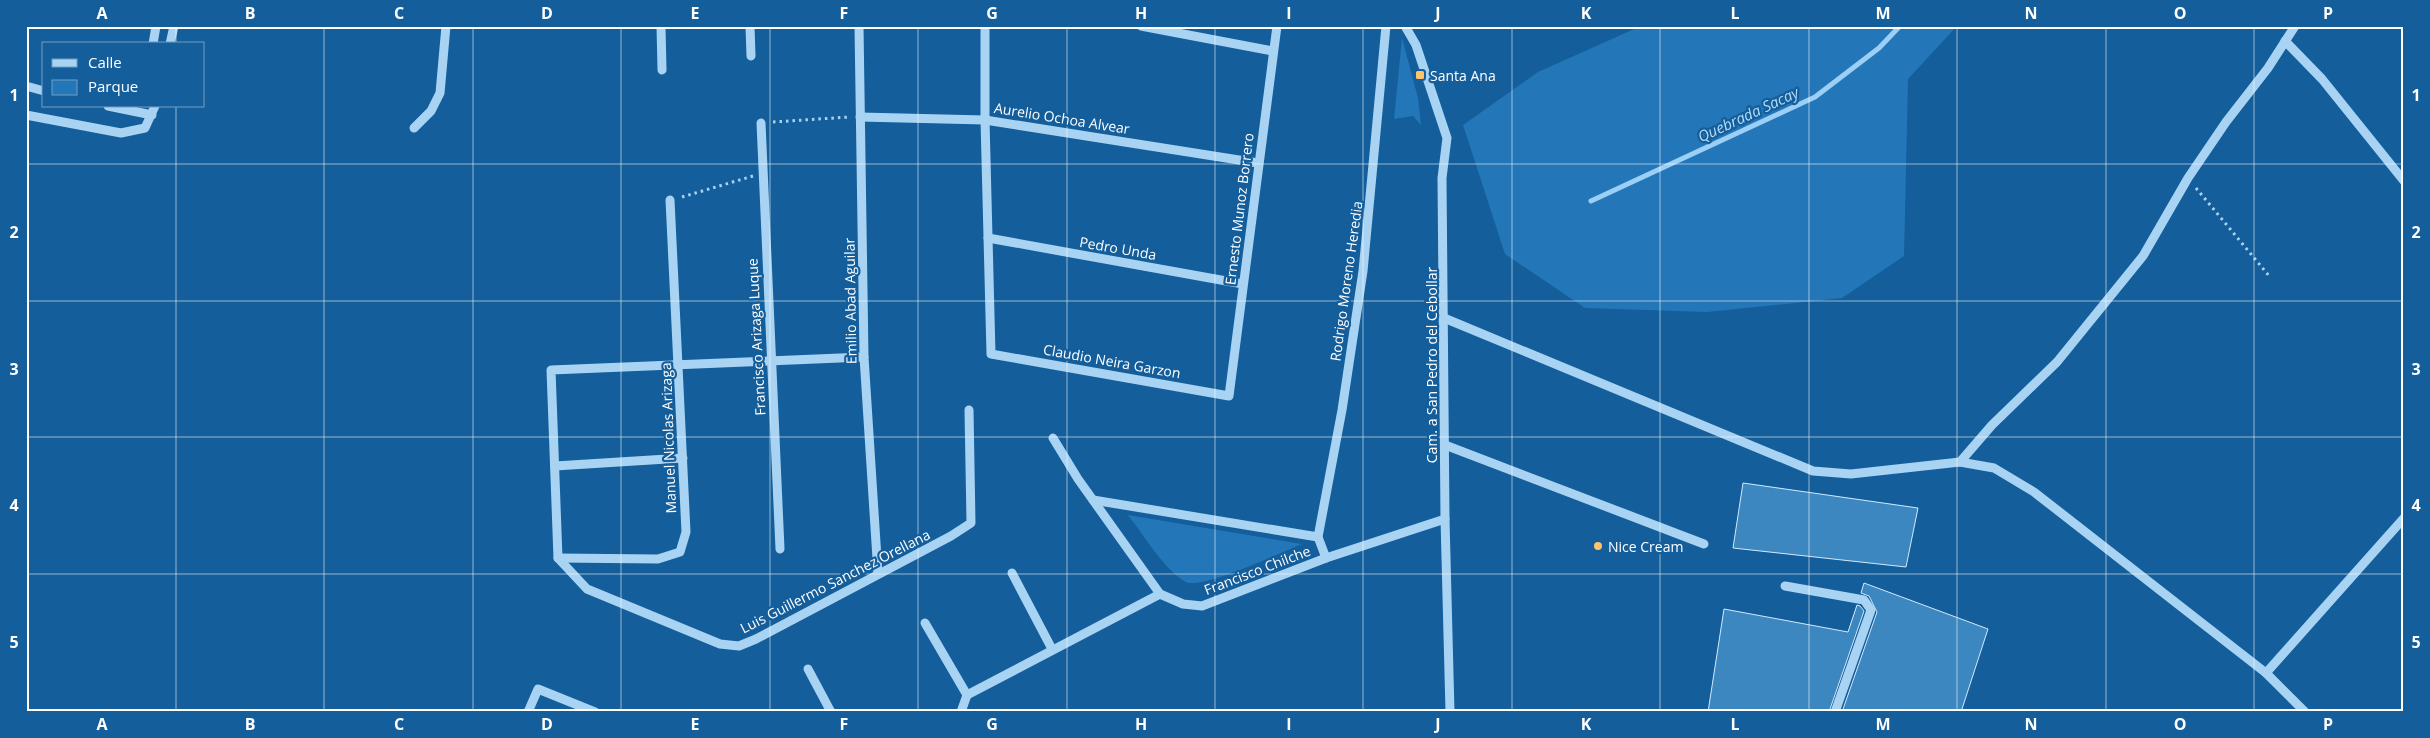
<svg xmlns="http://www.w3.org/2000/svg" width="2430" height="738" viewBox="0 0 2430 738" font-family="'Open Sans',sans-serif">
<style>
.green{fill:#2377b8}
.lines{fill:none;stroke-linecap:round;stroke-linejoin:round}
.stream{stroke:#9bcff6;stroke-width:5}
.building{fill:#3d87c1;stroke:#d1eafd}
.path{stroke:#a9d3f3;stroke-width:3;stroke-dasharray:2.5 4;stroke-linecap:butt}
.minor{stroke:#a9d3f3;stroke-width:9}
.grid{fill:none;stroke:#fff;stroke-width:1;stroke-opacity:0.55}
.poi-dot{fill:#ffc46b;stroke:#145e9b;stroke-width:2}
.labels{text-anchor:middle;dominant-baseline:central;stroke-width:4.5;stroke-linejoin:round;paint-order:stroke}
.poi-label{font-size:14px;fill:#fff;stroke:#145e9b;text-anchor:start}
.street-label{font-size:14px;fill:#fff;stroke:#145e9b}
.water-label{font-size:15px;font-style:italic;fill:#b5dcf9;stroke:#145e9b}
.neatline{fill:none;stroke:#fff;stroke-width:2}
.grid-label{font-size:16px;text-anchor:middle;font-weight:bold;fill:#fff}
</style>
<rect width="100%" height="100%" fill="#145e9b"/>
<!-- green -->
<g class="green">
<path d="M1641,26H1957L1908,79L1904,256L1842,298L1707,312L1585,308L1505,254L1463,125L1538,72Z"/>
<path d="M1402,38L1418,98L1421,125L1413,116L1394,119Z"/>
<path d="M1128,515L1302,544C1283,552 1200,590 1186,582C1164,570 1144,535 1128,515Z"/>
</g>
<g class="lines">
<!-- stream -->
<path class="stream" d="M1591,201L1815,97L1879,48L1900,26"/>
</g>
<!-- building -->
<g class="building">
<path d="M1743,483L1918,508L1906,567L1733,548Z"/>
<path d="M1864,583L1988,629L1961,712H1842L1877,612L1869,596L1861,593Z"/>
<path d="M1857,605L1860,606L1864,611L1829,712H1708L1724,609L1848,632Z"/>
</g>
<g class="lines">
<!-- path -->
<g class="path">
<path d="M773,122L849,117"/>
<path d="M2196,188L2270,277"/>
<path d="M682,197L753,176"/>
</g>
<!-- minor -->
<g class="minor">
<path d="M661,26L662,70"/>
<path d="M750,26L751,56"/>
<path d="M859,26L864,357L878,574"/>
<path d="M985,26V120L991,354L1229,396L1277,26"/>
<path d="M1141,26L1273,51"/>
<path d="M1405,26L1416,45L1447,138L1442,178L1445,519L1450,712"/>
<path d="M2285,41L2322,79L2404,181"/>
<path d="M153,44L156,26"/>
<path d="M170,44L174,26"/>
<path d="M26,86L44,91"/>
<path d="M108,106L152,115"/>
<path d="M26,115L121,133L145,128L155,106"/>
<path d="M860,117L985,120L1258,163"/>
<path d="M761,123L780,549"/>
<path d="M414,128L431,111L440,93L446,26"/>
<path d="M988,238L1243,284"/>
<path d="M1444,318L1813,471L1851,474L1960,462L1994,468L2034,492L2266,673L2305,712"/>
<path d="M864,357L551,370L558,558L587,589L720,644L739,646L756,639L951,536L971,523L969,410"/>
<path d="M1053,438L1078,479L1160,594"/>
<path d="M1445,445L1704,544"/>
<path d="M1960,462L1992,425L2057,362L2143,256L2188,178L2226,122L2268,68L2295,26"/>
<path d="M555,466L683,458"/>
<path d="M1093,500L1318,537"/>
<path d="M558,558L658,559L680,552L686,532L670,200"/>
<path d="M1326,558L1318,537L1342,410L1363,271L1386,26"/>
<path d="M1012,573L1052,649"/>
<path d="M1785,586L1864,600L1871,610L1835,712"/>
<path d="M925,623L967,695"/>
<path d="M808,669L831,712"/>
<path d="M2266,673L2404,518"/>
<path d="M528,712L538,689L595,712"/>
<path d="M961,712L967,695L1160,594L1183,604L1202,606L1326,558L1445,519"/>
</g>
</g>
<!-- grid -->
<path class="grid" d="M176,26V44M324,26V712M473,26V712M621,26V712M770,26V712M918,26V712M1067,26V712M1215,26V712M1363,26V712M1512,26V712M1660,26V712M1809,26V712M1957,26V712M2106,26V712M2254,26V712M176,106V712M26,164H2404M26,301H2404M26,437H2404M26,574H2404"/>
<!-- markers -->
<g class="poi-dot">
<rect x="1415" y="70" width="10" height="10" rx="2.5"/>
<circle cx="1598" cy="546" r="5"/>
</g>
<g class="labels">
<!-- poi labels -->
<g class="poi-label">
<text x="1430" y="75">Santa Ana</text>
<text x="1608" y="546">Nice Cream</text>
</g>
<!-- street labels -->
<g class="street-label">
<text transform="translate(1062 118) rotate(9)">Aurelio Ochoa Alvear</text>
<text transform="translate(1239 209) rotate(-83)">Ernesto Munoz Borrero</text>
<text transform="translate(1118 248) rotate(10)">Pedro Unda</text>
<text transform="translate(1346 281) rotate(-82)">Rodrigo Moreno Heredia</text>
<text transform="translate(850 301) rotate(-91)">Emilio Abad Aguilar</text>
<text transform="translate(756 337) rotate(-93)">Francisco Arizaga Luque</text>
<text transform="translate(1112 361) rotate(10)">Claudio Neira Garzon</text>
<text transform="translate(1431 365) rotate(-90)">Cam. a San Pedro del Cebollar</text>
<text transform="translate(668 438) rotate(-92)">Manuel Nicolas Arizaga</text>
<text transform="translate(1257 570) rotate(-21)">Francisco Chilche</text>
<text transform="translate(835 581) rotate(-27)">Luis Guillermo Sanchez Orellana</text>
</g>
<!-- water labels -->
<g class="water-label">
<text transform="translate(1748 114) rotate(-25)">Quebrada Sacay</text>
</g>
</g>
<!-- border -->
<rect width="2430" height="738" fill="none" stroke="#145e9b" stroke-width="55"/>
<!-- legend -->
<rect x="42" y="42" width="162" height="65" fill="#145e9b" stroke="#729ec3"/>
<rect x="52" y="59" width="25" height="8" fill="#a9d3f3" stroke="#729ec3"/>
<text x="88" y="68" font-size="15" fill="#ffffff">Calle</text>
<rect x="52" y="80" width="25" height="15" fill="#2377b8" stroke="#729ec3"/>
<text x="88" y="92" font-size="15" fill="#ffffff">Parque</text>
<rect x="28" y="28" width="2374" height="682" class="neatline"/>
<g class="grid-label">
<text x="102" y="19">A</text>
<text x="250" y="19">B</text>
<text x="399" y="19">C</text>
<text x="547" y="19">D</text>
<text x="695" y="19">E</text>
<text x="844" y="19">F</text>
<text x="992" y="19">G</text>
<text x="1141" y="19">H</text>
<text x="1289" y="19">I</text>
<text x="1438" y="19">J</text>
<text x="1586" y="19">K</text>
<text x="1735" y="19">L</text>
<text x="1883" y="19">M</text>
<text x="2031" y="19">N</text>
<text x="2180" y="19">O</text>
<text x="2328" y="19">P</text>
<text x="14" y="101">1</text>
<text x="2416" y="101">1</text>
<text x="14" y="238">2</text>
<text x="2416" y="238">2</text>
<text x="14" y="375">3</text>
<text x="2416" y="375">3</text>
<text x="14" y="511">4</text>
<text x="2416" y="511">4</text>
<text x="14" y="648">5</text>
<text x="2416" y="648">5</text>
<text x="102" y="730">A</text>
<text x="250" y="730">B</text>
<text x="399" y="730">C</text>
<text x="547" y="730">D</text>
<text x="695" y="730">E</text>
<text x="844" y="730">F</text>
<text x="992" y="730">G</text>
<text x="1141" y="730">H</text>
<text x="1289" y="730">I</text>
<text x="1438" y="730">J</text>
<text x="1586" y="730">K</text>
<text x="1735" y="730">L</text>
<text x="1883" y="730">M</text>
<text x="2031" y="730">N</text>
<text x="2180" y="730">O</text>
<text x="2328" y="730">P</text>
</g>
</svg>
